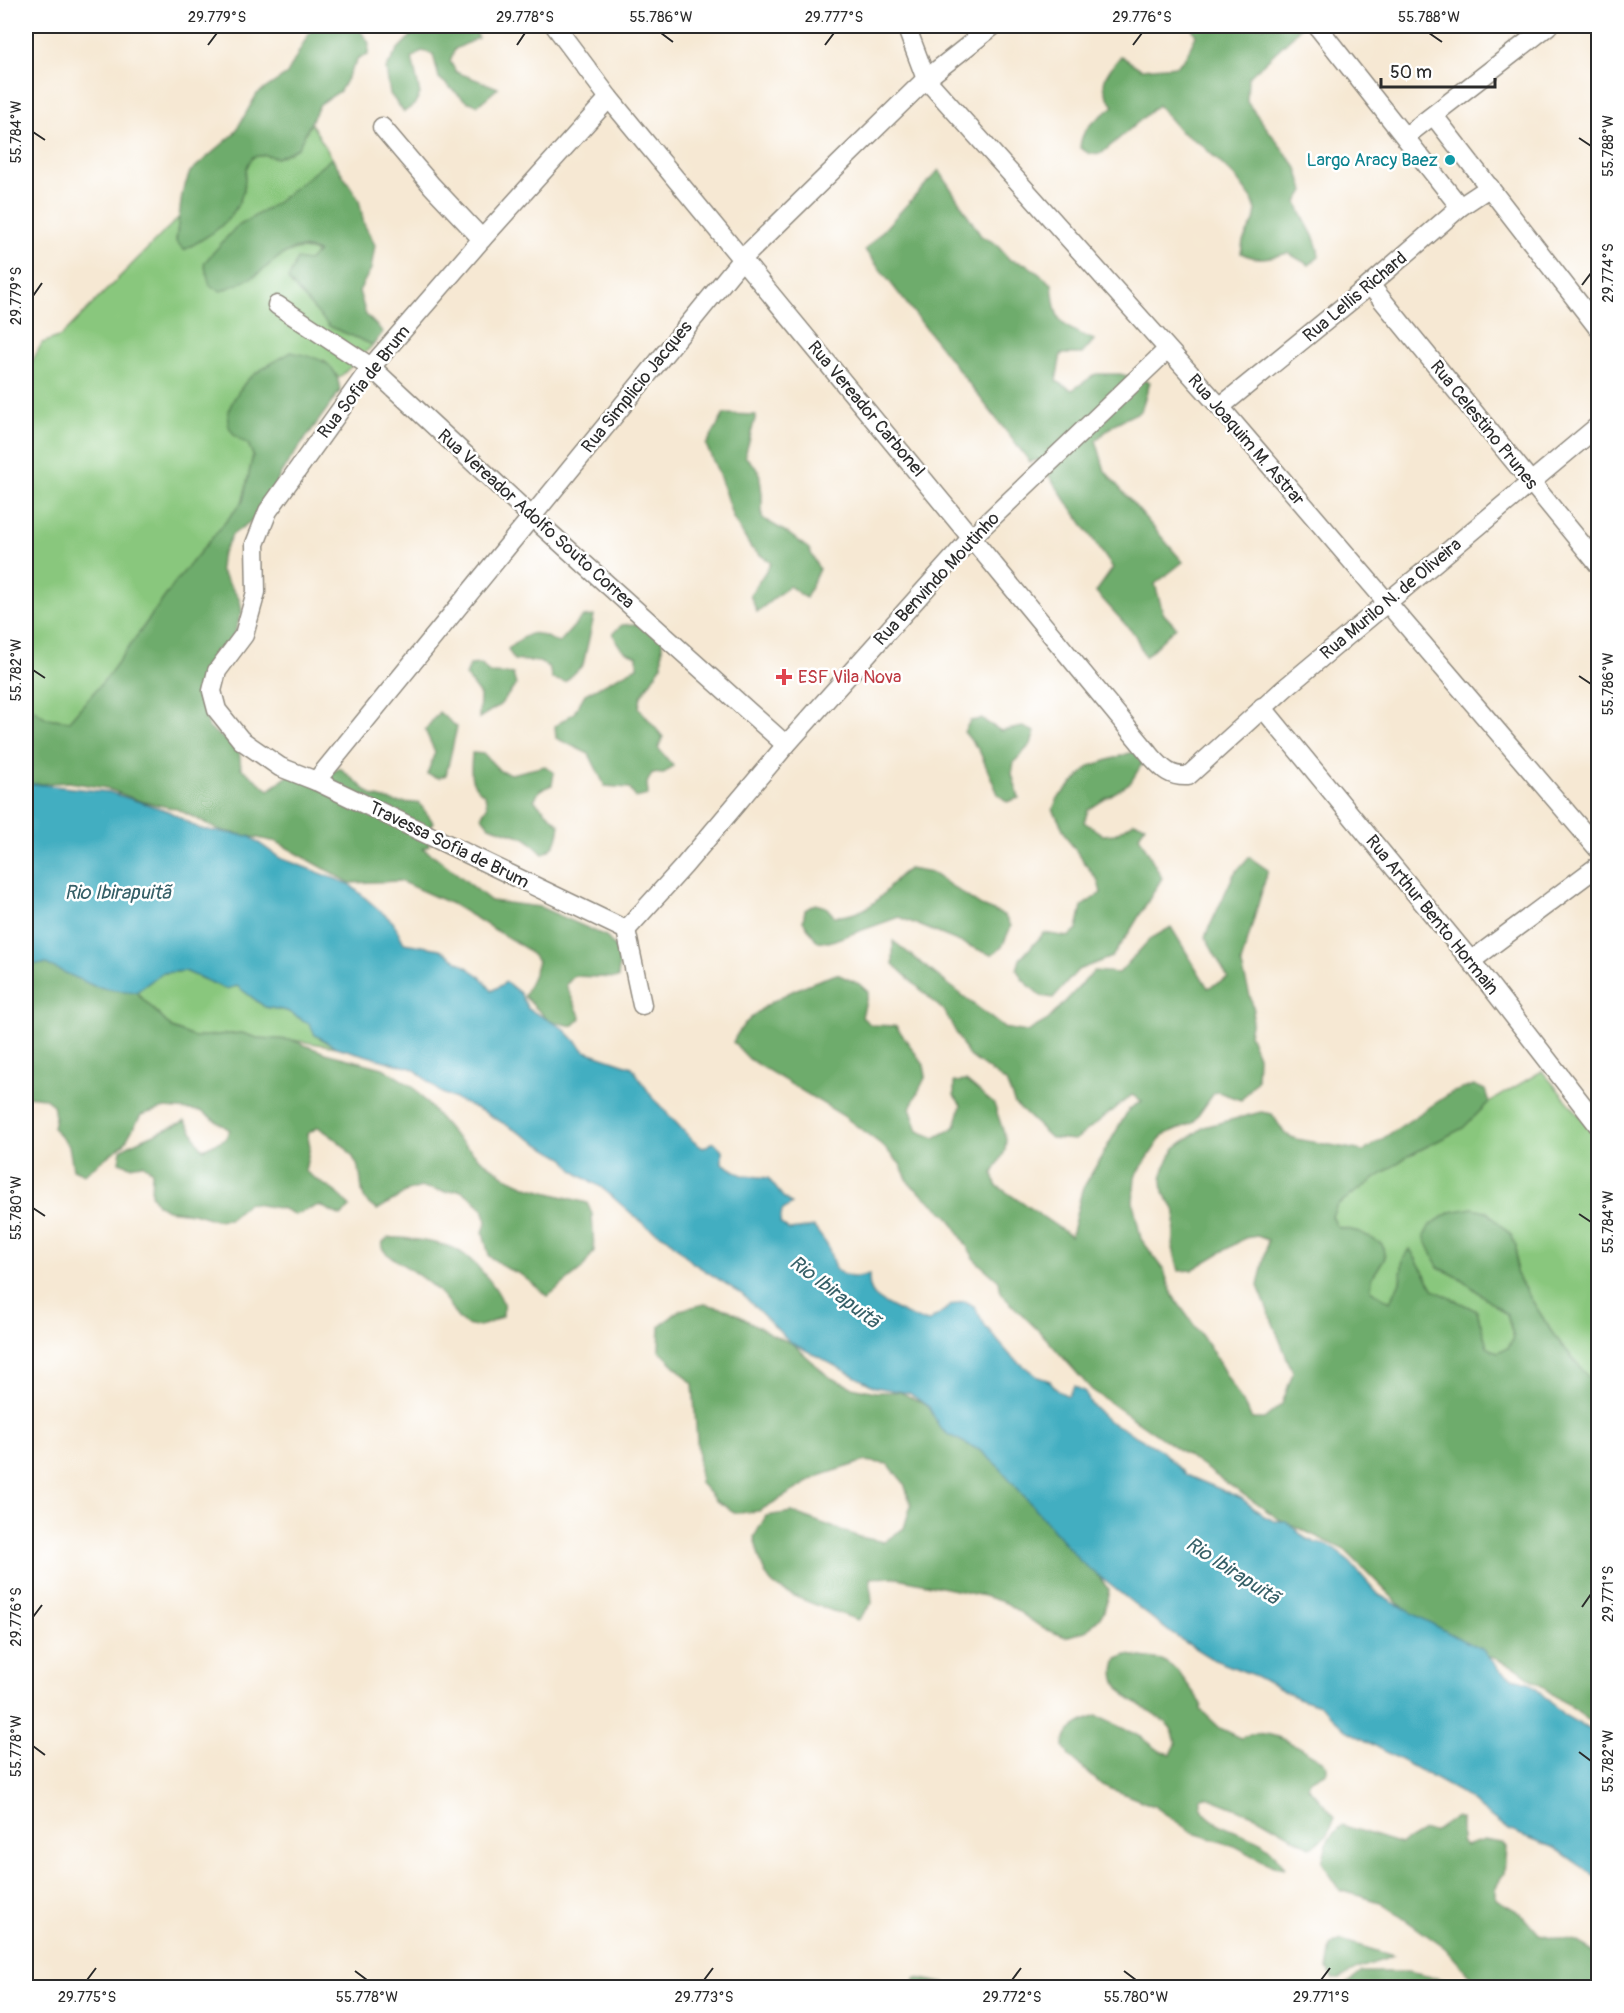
<svg xmlns="http://www.w3.org/2000/svg" width="1624" height="2013" viewBox="0 0 1624 2013" font-family="Pangolin,sans-serif">
<style>
.green{fill:#89c77d;stroke:#5a7954;stroke-width:1.5}
.forest{fill:#6eac6c;stroke:#4c6c4c;stroke-width:1.5}
.water{fill:#43aec1;stroke:#376c76;stroke-width:1.5}
.lines{fill:none;stroke-linecap:round;stroke-linejoin:round}
.minor-casing{stroke:#908a7f;stroke-width:21}
.minor{stroke:#fff;stroke-width:18}
.ticks{fill:none;stroke:#2b2b2b;stroke-width:2}
.culture-dot{fill:#0f9aa8;stroke:#fff;stroke-width:2}
.health-dot{fill:#e0444e;stroke:#fff;stroke-width:2}
.labels{text-anchor:middle;dominant-baseline:central;stroke-width:5;stroke-linejoin:round;paint-order:stroke}
.culture-label{font-size:18px;fill:#0d838f;stroke:#fff;text-anchor:end}
.street-label{font-size:18px;fill:#2b2b2b;stroke:#fff}
.health-label{font-size:18px;fill:#be3a42;stroke:#fff;text-anchor:start}
.water-label{font-size:20px;font-style:italic;fill:#355f67;stroke:#fff}
.neatline{fill:none;stroke:#2b2b2b;stroke-width:2}
.ticks-label{font-size:15px;text-anchor:middle;fill:#2b2b2b}
</style>
<rect width="100%" height="100%" fill="#fff"/>
<filter id="ink" filterUnits="userSpaceOnUse"><feTurbulence type="fractalNoise" baseFrequency=".0167" numOctaves="2"/><feDisplacementMap in="SourceGraphic" scale="12" xChannelSelector="R" yChannelSelector="G"/><feConvolveMatrix kernelMatrix="1 2 1 2 8 2 1 2 1" color-interpolation-filters="sRGB"/></filter>
<filter id="wash" filterUnits="userSpaceOnUse"><feTurbulence type="fractalNoise" baseFrequency=".008" numOctaves="4" result="noise"/><feDisplacementMap in="SourceGraphic" scale="24" xChannelSelector="R" yChannelSelector="G"/><feGaussianBlur stdDeviation="1.35" result="paint"/><feColorMatrix in="noise" values="0 0 0 0 0 0 0 0 0 0 0 0 0 0 0 0 0 1.4 0 .05"/><feComposite in="paint" operator="in"/></filter>
<g filter="url(#wash)">
<rect width="100%" height="100%" fill="#f6e8d3"/>
<!-- green -->
<g class="green">
<path d="M311,123L332,158L275,204L235,228L255,276C274,260 292,241 318,253L308,261L329,326L373,345L339,378L324,360L248,444L253,455L243,501L177,580L108,676L69,721L46,718L26,704V373L42,343L61,336L179,217L176,241L244,191L245,167L253,157L265,155L277,158L298,148Z"/>
<path d="M185,971L225,989L237,986L265,1007L287,1011L310,1024L315,1035L336,1047L292,1040L257,1038L242,1033L194,1037L172,1028L136,992L162,973Z"/>
<path d="M1542,1071L1598,1137V1389L1553,1334L1521,1283L1516,1272V1246L1438,1267L1460,1278L1507,1315L1514,1338L1508,1348L1497,1352L1487,1346L1477,1311L1434,1290L1410,1250L1403,1259L1400,1282L1390,1303L1371,1290L1372,1278L1385,1257L1360,1232L1337,1227L1332,1216L1337,1205L1408,1156L1463,1128L1489,1102Z"/>
</g>
<!-- forest -->
<g class="forest">
<path d="M319,26H357L369,43L368,55L358,58L340,91L320,104L298,148L277,158L265,155L253,157C242,171 247,177 243,192C234,223 209,236 184,250L176,241L182,194L190,172L234,134L257,94L287,74L309,33Z"/>
<path d="M421,26L476,27L478,38L455,49L450,61L456,72L498,88L478,105L466,101L439,78L433,54L422,51L412,58L420,94L414,105L404,112L390,94L386,69L398,49Z"/>
<path d="M1191,26H1301L1294,35L1248,78L1247,102L1297,168L1304,191L1297,202C1302,222 1318,236 1319,257L1309,265L1288,253C1270,257 1258,262 1241,253L1243,241L1254,221L1256,210L1252,199L1237,179L1202,145L1181,132L1158,105L1102,153L1090,154L1080,148C1081,126 1098,119 1114,106C1096,84 1105,75 1121,56L1141,69L1177,66L1185,58L1196,36Z"/>
<path d="M332,158L359,200L364,224L375,245L371,269L359,291L366,315L383,332L373,345L329,326L288,280L297,259L308,261L318,252C289,239 277,261 256,275C245,282 232,286 221,291L210,286L204,263L235,228L275,204Z"/>
<path d="M939,170L981,236L995,243L1010,260L1026,264L1052,284C1056,324 1058,324 1094,340L1082,354H1061L1056,381L1072,390L1096,374H1120L1150,382L1141,411L1116,423L1096,440L1105,471L1183,562L1155,584L1163,613L1176,627L1145,657L1135,635L1096,592L1113,568L1038,460L1030,462L865,250Z"/>
<path d="M291,352C317,358 337,359 340,391L282,471L262,513L232,535L221,557L220,570L240,600L242,612L234,635L204,675L201,699L209,728L239,750L241,768L269,790L299,768L319,780L340,768L373,796L396,802L419,803L433,822L427,832L429,845L423,849L436,857L491,901L540,907L606,936L620,954L618,978L574,976L566,985L581,1018L573,1026L549,1021L524,996L534,974L538,961L525,948L454,905L400,881L350,883L277,842L219,830L177,809L140,801L106,788L69,782L26,785V704L46,718L69,721L108,676L177,580L243,501L253,455L248,444C221,431 224,412 239,391C243,386 246,380 251,377C263,367 278,360 291,352Z"/>
<path d="M724,414L756,415L745,456L759,471L762,494V518L786,532L809,549L819,569L806,598L789,586L757,612L750,595L771,563L751,548L733,518L719,474L706,445Z"/>
<path d="M594,616L583,665L565,682L552,679L549,667L539,662L514,660L508,649C533,629 531,630 559,643L582,617Z"/>
<path d="M646,623L662,639V665L641,696L639,708L663,737L658,748L673,766L663,774L652,773L647,783L648,795L636,798L629,788L605,786L589,754L556,738L555,726L574,713L585,694L637,667V656C623,652 618,647 613,633L622,625Z"/>
<path d="M481,664L489,673L513,674L516,685L500,705L479,718L480,695L466,676L470,665Z"/>
<path d="M439,712L457,727L446,775L439,778L427,774L435,752L425,730Z"/>
<path d="M981,719L1001,731L1023,727L1035,732L1031,744L1014,762L1012,774L1019,798L1007,802L998,794L979,750L964,732L970,721Z"/>
<path d="M1136,751L1143,762L1131,782L1088,810L1084,822L1103,835L1115,834L1134,822L1145,825L1139,836L1162,878L1130,931L1112,957L1078,970L1053,998L1041,996L1023,980L1017,970L1020,959L1044,933L1068,937L1077,929L1082,906L1101,893L1098,881L1069,841L1053,809L1058,798L1090,766Z"/>
<path d="M472,753L484,754L500,771L511,774L545,766L554,773L552,785L540,790L534,800L560,825C558,839 556,847 543,854L526,838L489,826L481,816L487,807L485,795C467,782 471,773 472,753Z"/>
<path d="M1249,857L1268,870L1241,963L1254,1010L1249,1034L1258,1056L1257,1081L1241,1100L1218,1092L1214,1093L1193,1123L1163,1135L1135,1177L1133,1202L1141,1239L1163,1268L1173,1296L1209,1346L1252,1419H1264L1282,1404L1293,1373L1258,1286L1268,1240L1257,1236L1245,1238L1192,1270L1179,1271L1173,1248L1176,1212L1163,1192L1162,1180L1164,1168L1175,1148L1204,1127L1261,1112L1272,1114L1285,1134L1296,1139L1364,1151L1451,1093L1474,1085L1485,1090L1489,1102L1463,1128L1408,1156L1337,1205L1332,1216L1337,1227L1360,1232L1382,1244L1385,1257L1372,1278L1371,1290L1390,1302L1400,1282L1403,1259L1410,1249L1434,1290L1477,1311L1487,1346L1497,1352L1508,1348L1514,1338L1507,1315L1460,1278L1438,1267L1424,1236L1430,1225L1450,1212L1473,1208L1486,1211L1511,1235L1516,1246V1272L1521,1283L1553,1334L1598,1389V1727L1515,1667L1423,1628L1345,1550L1279,1519L1092,1390L1044,1336L1001,1294L999,1281L976,1261L949,1217L909,1183L900,1164L882,1145L842,1115L749,1059L733,1042C749,1006 802,985 837,974L859,984L868,992L862,1017L871,1025L896,1026L924,1065L926,1076L910,1108L918,1131L935,1138L955,1127L961,1105L954,1095V1082L966,1081L994,1104L1006,1139L1005,1151L993,1173L996,1185L1071,1236L1082,1190L1129,1109L1142,1101L1132,1095L1075,1140L1051,1138L1015,1104L1006,1082L968,1055L945,1012L893,964V941L1004,1028L1027,1032L1048,1020L1094,971L1119,973L1150,939L1171,927L1208,988L1228,978L1205,937L1234,874Z"/>
<path d="M909,869L932,873L981,906L1004,915L1011,926L1002,947L991,955L899,917L829,942L817,941L803,921L805,910L815,904L826,907L834,916C848,917 868,910 878,899C890,889 895,876 909,869Z"/>
<path d="M46,963L94,986L115,990L136,992L172,1028L194,1037L242,1033L257,1038L292,1040L325,1053L383,1068L413,1087L453,1134L479,1158L508,1178L530,1188L587,1203L592,1214L594,1251L582,1269L548,1296L520,1274L508,1269L489,1256L483,1232L487,1221L483,1209L470,1196L459,1190L446,1192L422,1187L410,1190L377,1210C357,1198 364,1189 359,1170C353,1150 334,1137 318,1127L307,1134L310,1146L305,1171C320,1184 339,1190 350,1207L341,1216L319,1205L295,1215L284,1209L248,1203L229,1219L216,1220L193,1213L167,1210L157,1204L151,1194L152,1171L142,1164L130,1166L119,1162L121,1150L131,1144L185,1121C194,1130 194,1140 203,1149L225,1139L230,1130L201,1111L165,1108L141,1115L124,1144L84,1174L73,1169L69,1146L53,1128L55,1117L53,1105L44,1098L26,1096V964Z"/>
<path d="M388,1238C402,1237 445,1243 457,1250C472,1258 497,1286 503,1303C504,1307 503,1312 503,1316C492,1321 480,1330 467,1325C457,1321 452,1308 446,1300C431,1281 405,1267 386,1253L382,1248L383,1242Z"/>
<path d="M705,1304L729,1310L771,1334L793,1344L829,1377L852,1387L876,1392H900L943,1413L1049,1513L1109,1590L1104,1612L1088,1630L1066,1637L1044,1629L1006,1603L984,1596L893,1577L870,1578L872,1603L858,1620C839,1613 782,1595 771,1582C761,1569 758,1552 754,1537L766,1516L792,1512L860,1537L884,1542L904,1528L911,1505L904,1483L888,1464L865,1461L819,1476L759,1511L736,1513L716,1501L700,1483L693,1384L659,1350L660,1326L680,1310Z"/>
<path d="M1127,1655L1162,1660L1177,1670L1202,1704L1201,1710L1220,1728L1241,1738C1267,1723 1299,1748 1322,1761L1326,1765V1772L1310,1781L1308,1787L1335,1817C1330,1831 1324,1842 1310,1847L1258,1817L1207,1797L1201,1798C1196,1824 1245,1832 1262,1843C1272,1850 1279,1858 1285,1868L1273,1866L1235,1846L1193,1833L1154,1806L1102,1785L1069,1756L1064,1746C1063,1729 1083,1721 1097,1716L1141,1737L1160,1751L1171,1754L1176,1744C1175,1739 1173,1731 1170,1727C1150,1705 1102,1697 1117,1659Z"/>
<path d="M1455,1817L1461,1819V1842L1465,1846L1484,1840L1502,1843L1506,1848L1504,1873L1496,1887V1899L1522,1914L1539,1934L1576,1942L1598,1955V1987H1480L1445,1948L1380,1902L1340,1890L1322,1862L1329,1838L1342,1825L1401,1844L1423,1831H1435Z"/>
<path d="M1341,1940L1393,1956C1375,1964 1355,1967 1340,1979H1334L1327,1969L1331,1946Z"/>
<path d="M1362,1972H1408L1465,1984L1471,1987H1347V1984Z"/>
<path d="M916,1978L946,1984L953,1987H910Z"/>
</g>
<!-- water -->
<path class="water" d="M26,783L109,792L168,811L200,829L249,836L280,858L349,884L393,922L404,943L440,949L480,976L492,991L506,982L520,993L528,1009L563,1028L585,1051L632,1067L652,1097L693,1141L703,1148L714,1142L722,1150V1163L742,1175L768,1178L783,1197L792,1204L782,1211L780,1223L789,1230L814,1227L828,1246L835,1269C847,1278 855,1279 869,1274C869,1282 869,1290 875,1296C885,1305 914,1319 928,1322L952,1305L964,1301L974,1306L986,1327L1010,1355L1038,1377L1050,1381L1058,1391L1068,1396L1074,1386L1085,1392L1090,1403L1107,1420L1161,1450L1186,1475L1241,1498L1264,1516L1274,1521H1286L1305,1538L1316,1543L1328,1545L1347,1559L1379,1595L1462,1640L1482,1649L1502,1672L1513,1678L1529,1682L1564,1715L1588,1729L1598,1728V1878L1555,1848L1507,1829L1459,1792L1346,1730L1320,1705L1297,1698L1256,1676L1212,1659L1172,1634L1080,1561L1000,1468L981,1451L949,1435L940,1428L929,1407L909,1393L875,1387L790,1342L742,1294L693,1263L668,1238L647,1227L601,1187L581,1176L572,1169L565,1159L484,1112L440,1092L414,1069L336,1047L315,1035L310,1024L287,1011L265,1007L237,986L226,989L185,971L162,973L136,992L115,990L94,986L46,964H26Z"/>
</g>
<g filter="url(#ink)">
<g class="lines">
<defs>
<g id="minor">
<path d="M555,26L609,98L1152,757C1163,769 1170,777 1188,776L1285,688L1598,426"/>
<path d="M906,26L926,79L1220,407L1598,849"/>
<path d="M1317,26L1460,207"/>
<path d="M609,98L482,239L371,367L268,511L255,544L256,592L244,635L217,671L212,691L217,710L241,740L280,767L316,781L626,930L642,1005"/>
<path d="M1434,116L1598,328"/>
<path d="M382,127L432,186L482,239"/>
<path d="M1406,136L1548,26"/>
<path d="M1370,285L1598,564"/>
<path d="M277,305L371,367L531,516L786,745"/>
<path d="M1220,407L1370,285L1460,207L1490,187"/>
<path d="M1262,707L1471,961L1598,1125"/>
<path d="M316,781L742,259L926,79L993,26"/>
<path d="M626,930L684,866L786,745L972,537L1167,350"/>
<path d="M1471,961L1598,866"/>
</g>
</defs>
<!-- minor casing -->
<use href="#minor" class="minor-casing"/>
<!-- minor -->
<use href="#minor" class="minor"/>
</g>
</g>
<!-- ticks -->
<path class="ticks" d="M661,33L673,42M1429,33L1442,42M208,45L217,33M517,45L525,33M825,45L834,33M1133,45L1142,33M33,132L45,140M1579,138L1591,146M1582,285L1591,273M33,296L42,283M33,670L45,678M1579,676L1591,684M33,1208L45,1216M1579,1214L1591,1222M1582,1607L1591,1594M33,1617L42,1605M33,1746L45,1755M1579,1752L1591,1761M355,1971L367,1980M1124,1971L1136,1980M87,1980L96,1968M704,1980L713,1968M1012,1980L1021,1968M1321,1980L1330,1968"/>
<!-- markers -->
<circle class="culture-dot" cx="1450" cy="160" r="6"/>
<path class="health-dot" d="M781 668h6v6h6v6h-6v6h-6v-6h-6v-6h6z"/>
<g class="labels">
<!-- culture labels -->
<g class="culture-label">
<text x="1438" y="160">Largo Aracy Baez</text>
</g>
<!-- street labels -->
<g class="street-label">
<text transform="translate(1355 297) rotate(-40)">Rua Lellis Richard</text>
<text transform="translate(364 382) rotate(-52)">Rua Sofia de Brum</text>
<text transform="translate(637 387) rotate(-51)">Rua Simplicio Jacques</text>
<text transform="translate(866 409) rotate(50)">Rua Vereador Carbonel</text>
<text transform="translate(1484 425) rotate(51)">Rua Celestino Prunes</text>
<text transform="translate(1246 440) rotate(49)">Rua Joaquim M. Astrar</text>
<text transform="translate(536 519) rotate(42)">Rua Vereador Adolfo Souto Correa</text>
<text transform="translate(937 579) rotate(-47)">Rua Benvindo Moutinho</text>
<text transform="translate(1391 599) rotate(-40)">Rua Murilo N. de Oliveira</text>
<text transform="translate(449 845) rotate(26)">Travessa Sofia de Brum</text>
<text transform="translate(1432 915) rotate(51)">Rua Arthur Bento Hormain</text>
</g>
<!-- health labels -->
<g class="health-label">
<text x="798" y="677">ESF Vila Nova</text>
</g>
<!-- water labels -->
<g class="water-label">
<text x="118" y="892">Rio Ibirapuitã</text>
<text transform="translate(835 1292) rotate(37)">Rio Ibirapuitã</text>
<text transform="translate(1233 1571) rotate(33)">Rio Ibirapuitã</text>
</g>
</g>
<!-- margin -->
<rect width="1624" height="2013" fill="none" stroke="#fff" stroke-width="66"/>
<!-- scale -->
<path d="M1381 78v9h114v-9" fill="none" stroke="#2b2b2b" stroke-width="3"/>
<text x="1390" y="78" font-size="18" fill="#2b2b2b" stroke="#ffffff" stroke-width="4.5" paint-order="stroke">50 m</text>
<rect x="33" y="33" width="1558" height="1947" class="neatline"/>
<g class="ticks-label">
<text x="217" y="22">29.779°S</text>
<text x="525" y="22">29.778°S</text>
<text x="661" y="22">55.786°W</text>
<text x="834" y="22">29.777°S</text>
<text x="1142" y="22">29.776°S</text>
<text x="1429" y="22">55.788°W</text>
<text transform="translate(16 132) rotate(-90)" y="5">55.784°W</text>
<text transform="translate(1608 146) rotate(-90)" y="5">55.788°W</text>
<text transform="translate(1608 273) rotate(-90)" y="5">29.774°S</text>
<text transform="translate(16 296) rotate(-90)" y="5">29.779°S</text>
<text transform="translate(16 670) rotate(-90)" y="5">55.782°W</text>
<text transform="translate(1608 684) rotate(-90)" y="5">55.786°W</text>
<text transform="translate(16 1208) rotate(-90)" y="5">55.780°W</text>
<text transform="translate(1608 1222) rotate(-90)" y="5">55.784°W</text>
<text transform="translate(1608 1594) rotate(-90)" y="5">29.771°S</text>
<text transform="translate(16 1617) rotate(-90)" y="5">29.776°S</text>
<text transform="translate(16 1746) rotate(-90)" y="5">55.778°W</text>
<text transform="translate(1608 1761) rotate(-90)" y="5">55.782°W</text>
<text x="87" y="2002">29.775°S</text>
<text x="367" y="2002">55.778°W</text>
<text x="704" y="2002">29.773°S</text>
<text x="1012" y="2002">29.772°S</text>
<text x="1136" y="2002">55.780°W</text>
<text x="1321" y="2002">29.771°S</text>
</g>
</svg>
